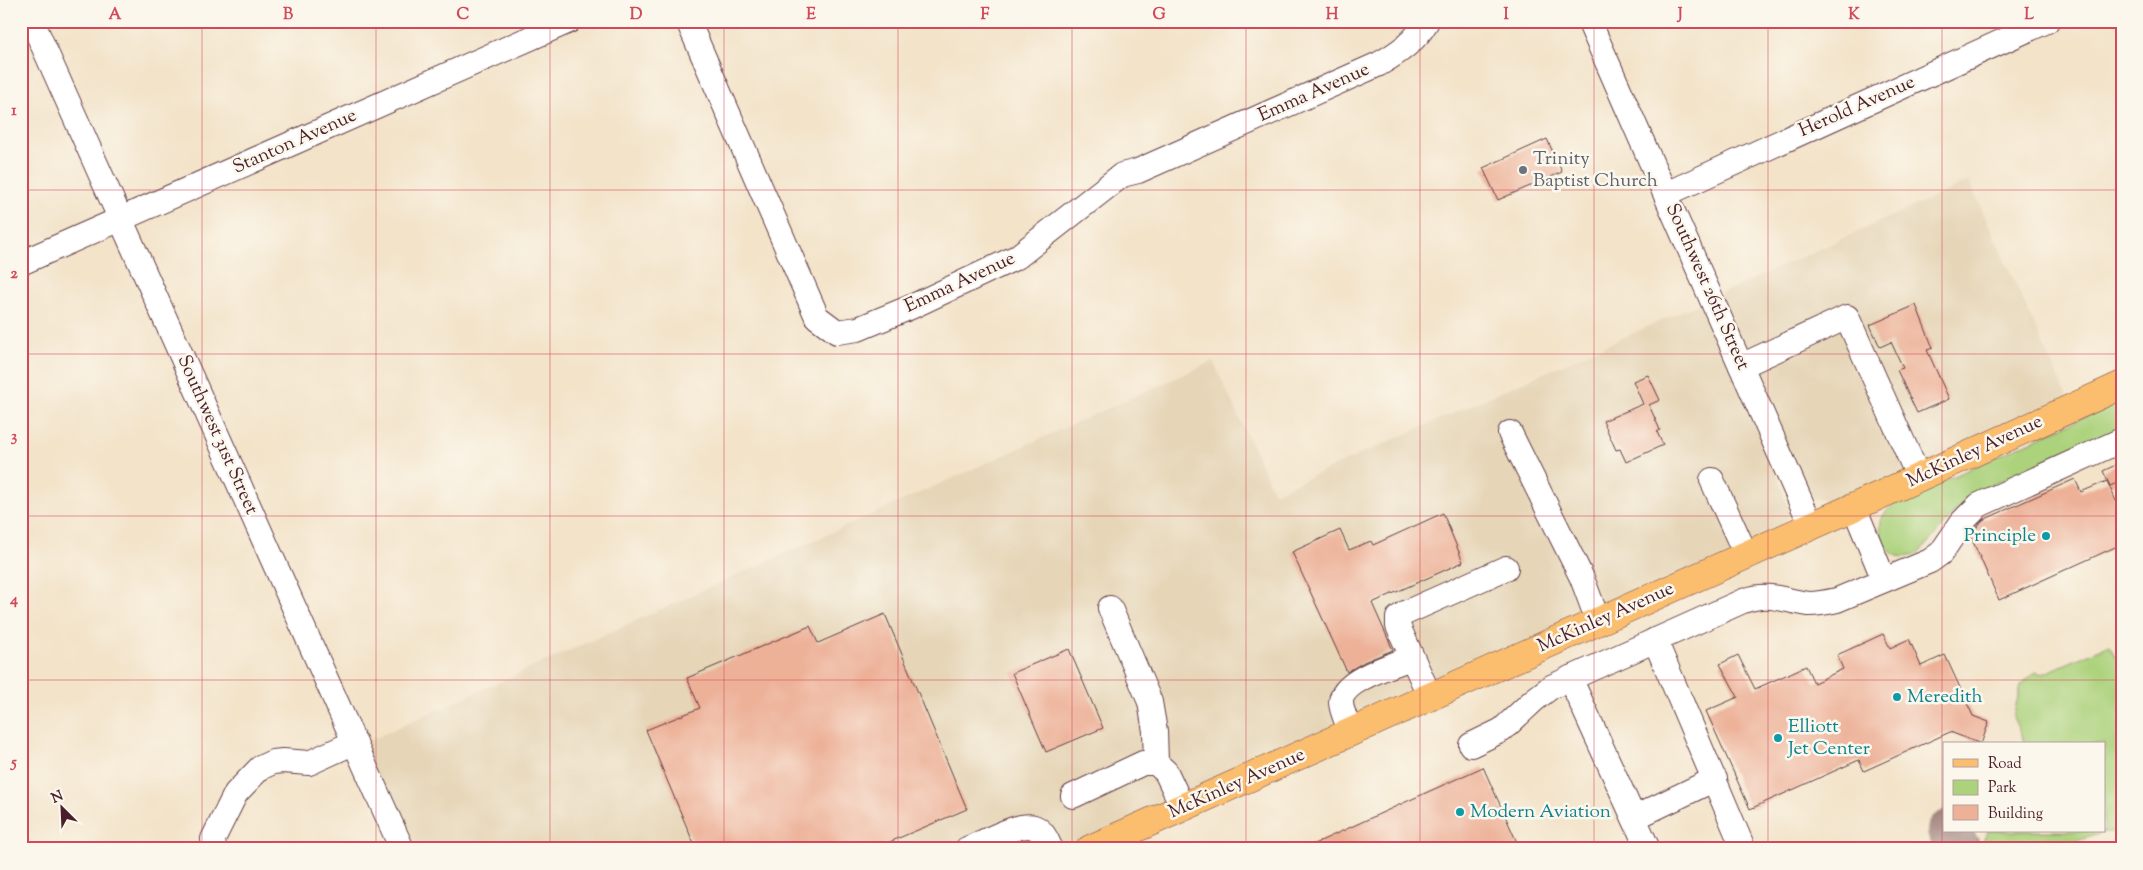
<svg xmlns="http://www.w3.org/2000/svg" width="2143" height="870" viewBox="0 0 2143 870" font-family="'Sorts Mill Goudy',serif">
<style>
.built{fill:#e6d5b7}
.green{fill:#acd27c;stroke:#7b7854}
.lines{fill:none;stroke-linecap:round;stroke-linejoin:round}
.taxiway{stroke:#9e817a;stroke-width:42}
.building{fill:#edb198}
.minor-casing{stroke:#633c43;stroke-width:26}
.major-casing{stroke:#633c43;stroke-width:29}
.minor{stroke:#fff;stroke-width:24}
.major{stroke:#fbbd6e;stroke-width:28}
.grid{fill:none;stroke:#d1495b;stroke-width:1;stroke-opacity:0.55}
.worship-dot{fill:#6b7280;stroke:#fbf7ec;stroke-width:2}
.culture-dot{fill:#0f9aa8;stroke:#fbf7ec;stroke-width:2}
.labels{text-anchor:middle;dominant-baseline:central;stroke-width:5;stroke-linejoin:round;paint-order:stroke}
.street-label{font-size:19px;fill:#4a1f2b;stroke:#fbf7ec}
.worship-label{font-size:19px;fill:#5b616d;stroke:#fbf7ec;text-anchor:start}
.culture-label{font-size:19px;fill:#0d838f;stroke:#fbf7ec;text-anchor:start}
.neatline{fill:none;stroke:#d1495b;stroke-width:2}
.grid-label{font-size:16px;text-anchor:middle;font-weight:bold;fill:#d1495b}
</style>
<rect width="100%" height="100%" fill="#fbf7ec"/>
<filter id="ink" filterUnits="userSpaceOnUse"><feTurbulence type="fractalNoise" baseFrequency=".02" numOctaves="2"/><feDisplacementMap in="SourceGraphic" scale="10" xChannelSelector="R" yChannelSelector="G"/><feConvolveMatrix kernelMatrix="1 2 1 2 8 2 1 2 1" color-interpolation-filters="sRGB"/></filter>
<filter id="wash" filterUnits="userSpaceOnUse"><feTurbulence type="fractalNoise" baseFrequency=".0096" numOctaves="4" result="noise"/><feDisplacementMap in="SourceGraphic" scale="20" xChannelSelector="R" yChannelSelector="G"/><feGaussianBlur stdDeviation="1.12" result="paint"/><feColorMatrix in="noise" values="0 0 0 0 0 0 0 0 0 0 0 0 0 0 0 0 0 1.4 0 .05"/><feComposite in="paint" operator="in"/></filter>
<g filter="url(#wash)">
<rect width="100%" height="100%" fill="#f3e3c9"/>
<!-- built -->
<path class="built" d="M1969,181L2072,408L1854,507L1813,498L1743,370L1789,511L1787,520L1746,555L1090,849H402L357,746L1213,361L1274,493L1694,306Z"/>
<!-- green -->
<g class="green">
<path d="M2122,400V428L1971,494L1918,554C1911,556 1905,558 1898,556C1885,552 1877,530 1882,518C1885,511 1893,505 1899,501Z"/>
<path d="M2109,645L2115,656L2122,654V832H2105L2052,849H1984V839L1988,831H2104V744H2025L2013,717L2021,685L2035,672L2043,674Z"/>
</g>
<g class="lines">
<!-- taxiway -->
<path class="taxiway" d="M1948,831L1960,849"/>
</g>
<g id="blocks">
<!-- building -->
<g class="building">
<path d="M1547,139L1562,172L1498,200L1483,168Z"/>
<path d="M1916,305L1933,348L1927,350L1949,399L1917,413L1897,370L1903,368L1891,342L1880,347L1870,325Z"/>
<path d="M1648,375L1660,400L1649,405L1660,430L1657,432L1663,445L1626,462L1620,449L1616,450L1603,421L1643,404L1633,381Z"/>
<path d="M2122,462V481L2110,486L2103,471Z"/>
<path d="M2075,479L2081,492L2107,481L2122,514V544L1999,600L1970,535L1983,520Z"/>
<path d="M1443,513L1463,562L1372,603L1393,650L1364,662L1347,672L1292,552L1340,530L1349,550L1371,541L1373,545Z"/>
<path d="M885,614L967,809L873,849H696L646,730L700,708L687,678L810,626L818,643Z"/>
<path d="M1883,634L1890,648L1909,639L1921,666L1945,655L1973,716L1989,722L1981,744L1950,732L1864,771L1859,760L1750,809L1706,711L1738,697L1720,664L1738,655L1755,689L1806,666L1814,683L1843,669L1837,655Z"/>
<path d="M1069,649L1103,728L1046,752L1012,673Z"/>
<path d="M1483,767L1520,849H1303L1399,805Z"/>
</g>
</g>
</g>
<g filter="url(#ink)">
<use href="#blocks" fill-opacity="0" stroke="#633c43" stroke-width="1"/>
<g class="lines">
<defs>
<g id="minor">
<path d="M32,21L402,849"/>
<path d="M688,21L817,317L837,332L858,329L911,307L1017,257L1122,175L1138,171L1379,64C1398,53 1416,41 1427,21"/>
<path d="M1589,21L1811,525"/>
<path d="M1666,194L2047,21"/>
<path d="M21,263L569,21"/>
<path d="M1741,366L1847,317L1919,478"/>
<path d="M1510,433L1582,578L1598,621"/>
<path d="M1712,480L1746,555"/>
<path d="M1854,507L1884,580"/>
<path d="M1110,608L1150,702L1155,731L1156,763"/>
<path d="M1655,640L1741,843"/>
<path d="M1570,678L1648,849"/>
<path d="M1430,697L1398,626V618L1405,613L1506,568"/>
<path d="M1351,732C1348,723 1341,712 1341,702C1342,680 1393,665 1411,658"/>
<path d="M1471,745L1502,730L1534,700L1551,687L1743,601C1770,591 1783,601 1809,604C1819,604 1828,602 1837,600L1930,561L1941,553L1962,522L1979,505L2122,440"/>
<path d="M1073,796L1143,763H1156L1166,772L1183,808"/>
<path d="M1634,818L1715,779"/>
<path d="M214,849L213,839L236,793L260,768L273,762L283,761L309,763L355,742"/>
<path d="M967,849C982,843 1019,822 1034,827C1044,831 1047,841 1051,849"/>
</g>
<path id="major" d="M1090,849L1854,507L2122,385"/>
</defs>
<!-- minor casing -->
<use href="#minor" class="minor-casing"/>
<!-- major casing -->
<use href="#major" class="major-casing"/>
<!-- minor -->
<use href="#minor" class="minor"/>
<!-- major -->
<use href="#major" class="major"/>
</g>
</g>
<!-- grid -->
<path class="grid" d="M202,21V849M376,21V849M550,21V849M724,21V849M898,21V849M1072,21V849M1246,21V849M1420,21V849M1594,21V849M1768,21V849M1942,21V849M21,190H2122M21,354H2122M21,516H2122M21,680H2122"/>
<!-- markers -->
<circle class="worship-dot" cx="1523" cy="170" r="5"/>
<g class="culture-dot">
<circle cx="2046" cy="536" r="5"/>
<circle cx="1897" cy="697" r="5"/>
<circle cx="1778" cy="738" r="5"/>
<circle cx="1460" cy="812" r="5"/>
</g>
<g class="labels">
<!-- street labels -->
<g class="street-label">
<text transform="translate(1314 93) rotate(-24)">Emma Avenue</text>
<text transform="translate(1857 107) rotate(-24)">Herold Avenue</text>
<text transform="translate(295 142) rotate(-24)">Stanton Avenue</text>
<text transform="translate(960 283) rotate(-25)">Emma Avenue</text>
<text transform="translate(1707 287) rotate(66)">Southwest 26th Street</text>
<text transform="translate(217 435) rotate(66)">Southwest 31st Street</text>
<text transform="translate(1975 452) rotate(-25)">McKinley Avenue</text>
<text transform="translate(1606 618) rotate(-24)">McKinley Avenue</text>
<text transform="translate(1237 784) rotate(-24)">McKinley Avenue</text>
</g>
<!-- worship labels -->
<g class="worship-label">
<text x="1533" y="159">Trinity<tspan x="1533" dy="22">Baptist Church</tspan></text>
</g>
<!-- culture labels -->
<g class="culture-label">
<text x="2036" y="536" text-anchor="end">Principle</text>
<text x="1907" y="697">Meredith</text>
<text x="1788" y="727">Elliott<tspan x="1788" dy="22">Jet Center</tspan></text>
<text x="1470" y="812">Modern Aviation</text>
</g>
</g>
<!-- margin -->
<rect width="2143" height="870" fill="none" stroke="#fbf7ec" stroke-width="55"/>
<!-- legend -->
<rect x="1943" y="742" width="162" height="90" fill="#fbf7ec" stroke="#b4a19f"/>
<rect x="1953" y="759" width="25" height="8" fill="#fbbd6e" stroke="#b4a19f"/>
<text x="1988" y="768" font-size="15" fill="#4a1f2b">Road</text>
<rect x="1953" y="780" width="25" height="15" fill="#acd27c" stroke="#b4a19f"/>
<text x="1988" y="792" font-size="15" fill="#4a1f2b">Park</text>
<rect x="1953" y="805" width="25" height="15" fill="#edb198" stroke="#b4a19f"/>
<text x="1988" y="818" font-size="15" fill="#4a1f2b">Building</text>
<!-- north arrow -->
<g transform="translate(62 808) rotate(336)" stroke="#fbf7ec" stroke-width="4" paint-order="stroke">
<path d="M0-4L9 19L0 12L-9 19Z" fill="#4a1f2b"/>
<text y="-8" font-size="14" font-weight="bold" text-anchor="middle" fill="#4a1f2b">N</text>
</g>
<rect x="28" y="28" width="2088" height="814" class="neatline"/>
<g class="grid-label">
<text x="115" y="19">A</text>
<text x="288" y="19">B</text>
<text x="463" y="19">C</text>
<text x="636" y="19">D</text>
<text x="811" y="19">E</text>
<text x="985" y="19">F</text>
<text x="1159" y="19">G</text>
<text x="1332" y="19">H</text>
<text x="1506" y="19">I</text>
<text x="1680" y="19">J</text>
<text x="1854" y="19">K</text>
<text x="2029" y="19">L</text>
<text x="14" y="115">1</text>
<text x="14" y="278">2</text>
<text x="14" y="441">3</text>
<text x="14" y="604">4</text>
<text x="14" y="767">5</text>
</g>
</svg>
